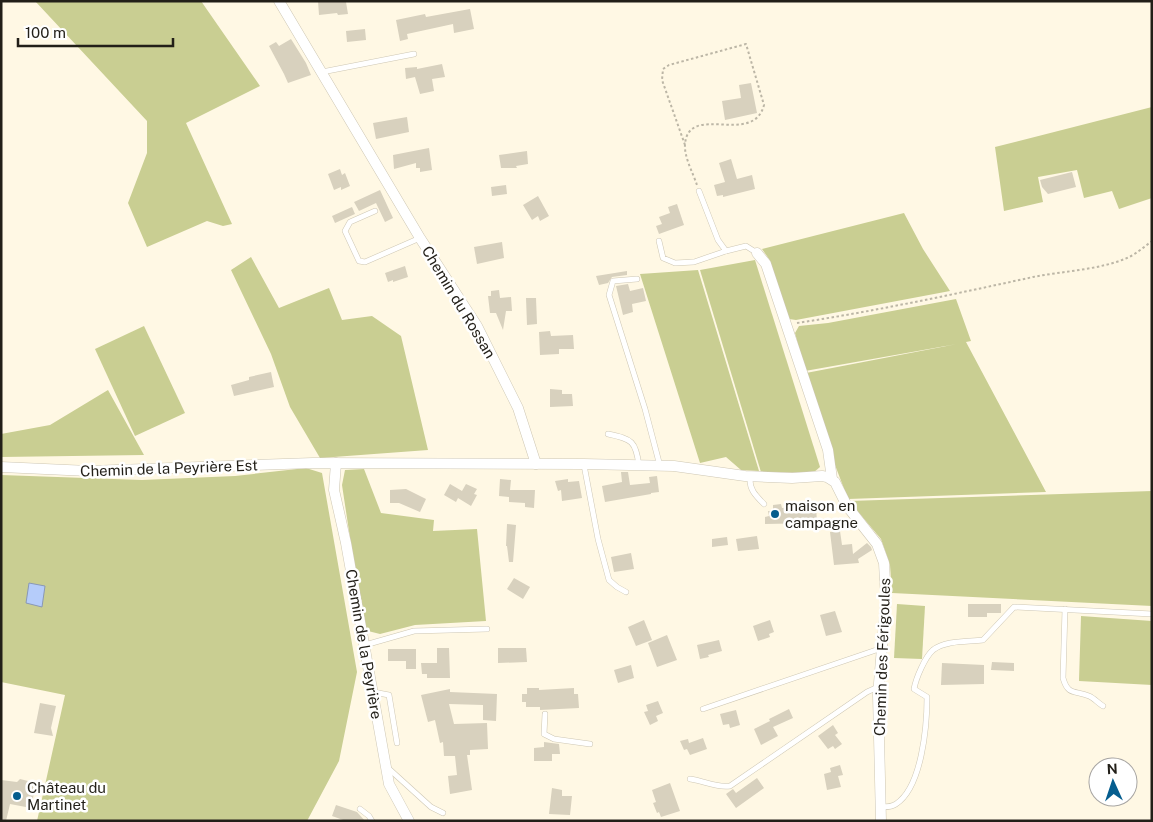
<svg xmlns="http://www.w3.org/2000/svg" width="1153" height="822" viewBox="0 0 1153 822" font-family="'Public Sans',sans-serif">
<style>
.green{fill:#c9ce92}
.water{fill:#b5ccfa;stroke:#8998b6}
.building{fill:#d8d1be}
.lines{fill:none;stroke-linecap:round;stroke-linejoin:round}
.service-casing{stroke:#cec7b4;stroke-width:6}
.minor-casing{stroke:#cec7b4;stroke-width:11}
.path{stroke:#bcb6a6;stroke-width:2;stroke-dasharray:2.5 2.5;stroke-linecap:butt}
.service{stroke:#fff;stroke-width:5}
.minor{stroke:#fff;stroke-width:10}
.poi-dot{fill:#055d8e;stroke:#fff;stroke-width:2}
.labels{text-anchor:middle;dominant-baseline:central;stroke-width:5;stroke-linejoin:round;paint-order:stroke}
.street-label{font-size:15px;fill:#221f18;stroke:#fff}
.poi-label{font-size:15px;fill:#221f18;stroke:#fff;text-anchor:start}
</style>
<rect width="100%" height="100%" fill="#fff8e4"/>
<!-- green -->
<g class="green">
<path d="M35,1H201L260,86L186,123L232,224L223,226L207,221L147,247L128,203L147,153V121Z"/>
<path d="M1152,107V198L1119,209L1112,191L1084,198L1077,170L1038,177L1043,202L1004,211L995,147Z"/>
<path d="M904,213L923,249L950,291L796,320L789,319L769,259L762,249Z"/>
<path d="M251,257L279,308L329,288L342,320L372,316L401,336L428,450L320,458L290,407L271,354L231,270Z"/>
<path d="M755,260L820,467L813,473L761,472L700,270Z"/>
<path d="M698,270L759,471L741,470L726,457L700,463L640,274Z"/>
<path d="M956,299L971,341L966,342L1046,492L848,499L835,465L806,373L957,344L805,371L795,333L799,326L828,323Z"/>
<path d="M144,326L185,413L135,436L95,349Z"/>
<path d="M108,390L144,455L1,457V434L50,425Z"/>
<path d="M306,468L322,473L357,672L339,761L307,821H37L65,695L1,682V475L142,480L235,476Z"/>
<path d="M364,469L381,513L434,520L433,531L477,529L486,621L415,625L380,634L364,630L342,485L345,470Z"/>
<path d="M1152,491V606L892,593L890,565L881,539L849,501Z"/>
<path d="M897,604L925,606L922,659L894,658Z"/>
<path d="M1081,616L1152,621V685L1079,681Z"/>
</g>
<!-- water -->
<path class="water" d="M29,583L45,586L42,607L26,603Z"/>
<!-- building -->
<g class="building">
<path d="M318,1L346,2L348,14L338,15L337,13L319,15Z"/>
<path d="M470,9L474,29L454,33L453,24L407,34L408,39L400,41L396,20L425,14L426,17Z"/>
<path d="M365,29L366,40L347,42L346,31Z"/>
<path d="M291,39L306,63L311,75L288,83L284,74L269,46L276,42L279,46Z"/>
<path d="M442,64L445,77L432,79L434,91L420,94L415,77L406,79L405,68L417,67V69Z"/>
<path d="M751,83L757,113L725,120L722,101L741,98L739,85Z"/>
<path d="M407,117L409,132L376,139L373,123Z"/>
<path d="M429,148L432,170L420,172V168H416V163L394,169L393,155Z"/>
<path d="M527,151L528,164L516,166L517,168H501L499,155Z"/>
<path d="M731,159L737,179L752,175L755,189L723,197V195L717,196L714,185L725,182L719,163Z"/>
<path d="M340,169L342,175L345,173L350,186L341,190V187L334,190L328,174Z"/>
<path d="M1072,172L1076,187L1048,194L1042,187L1040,180Z"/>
<path d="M506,185L507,194L492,196L491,187Z"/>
<path d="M380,190L393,218L385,222L376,203L359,211L354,202Z"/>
<path d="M538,196L549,216L540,221L538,216L532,220L523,205Z"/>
<path d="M677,204L684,225L659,234L656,226L662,224L659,217L670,213L668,207Z"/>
<path d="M352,207L355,214L335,223L332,216Z"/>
<path d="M502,242L504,258L477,264L474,247Z"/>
<path d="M405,266L408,277L393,282V280L388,282L385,273Z"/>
<path d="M627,271V275L612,277L608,283L599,285L596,276Z"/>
<path d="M628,284L630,291L643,288L646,301L632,304L633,312L623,315L616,286Z"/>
<path d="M499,290L500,298L511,297L512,311H506L503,330L496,313H490L488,296H491V291Z"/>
<path d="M526,298H536L537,324L527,325Z"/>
<path d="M550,331L551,336L573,335L574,349H559V354L540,355L539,332Z"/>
<path d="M271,372L274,387L234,396L231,385L249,380V377Z"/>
<path d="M550,389L562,390V394H572L573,406L550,407Z"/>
<path d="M621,472H628L630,485L650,483L649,477L657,476L659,492L651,493V494L605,502L602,486L622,482Z"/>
<path d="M500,479L511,480L510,490H535L534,508L525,507V503L509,502V497L499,496Z"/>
<path d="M568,479V482L579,481L582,498L562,501L561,490L558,491L555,481Z"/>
<path d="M450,484L462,491L466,484L477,489L474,494L477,495L471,506L458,498L456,502L444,495Z"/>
<path d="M406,489L426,499L420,512L399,503H390V490Z"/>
<path d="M781,504L782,508L816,505L817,523L765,524V517L769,516L768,511H773V505Z"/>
<path d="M507,524L516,525L513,562H509L507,546H506Z"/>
<path d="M840,531L842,545L852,544L853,554L867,543L871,547L872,550L858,559L859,563L834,565L830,532Z"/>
<path d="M757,536L759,549L738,551L736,539Z"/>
<path d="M727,537L728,545L712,547V539Z"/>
<path d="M631,553L634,569L614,572L611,557Z"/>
<path d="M514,578L530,587L523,599L507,589Z"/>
<path d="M968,604H1001V613H987V617H968Z"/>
<path d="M835,611L842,632L826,636L820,615Z"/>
<path d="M644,620L652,640L636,646L628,627Z"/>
<path d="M770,620L774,632L769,634L770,637L758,641L753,626Z"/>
<path d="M667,635L677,660L657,667L648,643Z"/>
<path d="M719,640L722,651L708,655L709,657L700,659L697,645Z"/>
<path d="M437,648H449L450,678H427V674H422L421,663H437Z"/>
<path d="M498,648H526L527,662L498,663Z"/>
<path d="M388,649H416V669H406V661H388Z"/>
<path d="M992,662L1014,663V671L991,670Z"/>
<path d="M942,663L984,665V684L941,685Z"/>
<path d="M631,665L634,678L618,683L614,670Z"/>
<path d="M527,688H539V690L574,688V694H578L579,708L540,710V707H526V702H522V694H527Z"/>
<path d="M450,689V692L497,694L496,721L483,720V705L449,704L454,724L487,723L488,749L470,750V755H467L472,790L450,794L448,776L457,775L455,756H444L443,742L440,743L435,720L428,722L421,695Z"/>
<path d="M658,701L663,713L656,716L658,721L650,725L644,712L648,711L646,705Z"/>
<path d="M40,703L56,706L51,728L53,736L34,733Z"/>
<path d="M789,709L793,718L773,727L778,736L761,745L754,729L770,721L772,725L769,719Z"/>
<path d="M736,710L740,725L730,728L729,724L723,725L720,714Z"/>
<path d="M833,725L838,733L835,735L842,744L835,749L833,746L828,749L818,736Z"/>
<path d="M703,738L707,749L690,755L687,749L684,750L680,741L688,739L689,743Z"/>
<path d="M544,742L559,744L560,754H552V761H534V748L544,747Z"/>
<path d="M840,765L843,775L838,776L841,787L827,790L824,774L831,772L830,768Z"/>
<path d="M757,778L764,788L736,808L726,794L733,789L736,793Z"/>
<path d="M20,779L36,783L31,808L10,804L6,821H1V780L17,782Z"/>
<path d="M670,783L680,811L661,817L659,812L657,813L653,803L656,802L652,790Z"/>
<path d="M552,788L562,790V796H572L570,815L549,814Z"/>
<path d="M336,805L357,812L365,821H346L332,816Z"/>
</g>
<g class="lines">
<defs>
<g id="service">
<path d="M322,72L414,54"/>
<path d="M699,191L718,240L726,251L746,246L757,253"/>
<path d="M375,211L350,222L345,231L359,261L365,262L420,238"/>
<path d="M659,241L663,258L675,263L694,262L726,251"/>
<path d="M637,279L613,281L609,295L645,409L660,466"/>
<path d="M608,434C632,439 636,441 639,466"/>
<path d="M584,465L598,539L609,580L617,587L626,592"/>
<path d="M750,477C749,489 755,495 764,504"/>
<path d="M1065,609L1063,678C1068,696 1075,690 1089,696C1094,698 1098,703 1103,706"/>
<path d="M365,645L414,631L487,629"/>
<path d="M373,692L389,695L397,743"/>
<path d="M703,709L882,648"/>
<path d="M545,714L544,734L554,739L590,744"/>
<path d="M388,768L431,807L443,813"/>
<path d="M690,779C705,781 715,788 730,786L867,692L878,687"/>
<path d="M881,807C886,807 892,807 896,804C922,787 927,726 927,697L914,689C916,678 925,657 933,650C946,640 968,642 983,640L1014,607L1152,614"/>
<path d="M360,809L369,816L372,821"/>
</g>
<g id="minor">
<path d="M279,1L420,238L477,326L518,408L536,464"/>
<path d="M757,253L766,264L828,450L832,479"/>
<path d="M336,463L334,490L346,543L389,784L409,821"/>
<path d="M1,467L89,471L313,463L584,464L674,466L745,476L792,478L822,476L827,477L835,482L847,506L877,544L884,563L886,600L878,695L881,821"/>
</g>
</defs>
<!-- service casing -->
<use href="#service" class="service-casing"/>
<!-- minor casing -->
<use href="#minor" class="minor-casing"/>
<!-- path -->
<g class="path">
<path d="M685,145L662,80L663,69L669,65L746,44L764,105C753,147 689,102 685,144C684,157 693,173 697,185"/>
<path d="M797,323C876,311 955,294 1033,277C1063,271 1099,270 1127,258C1136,254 1144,247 1152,241"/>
</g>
<!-- service -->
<use href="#service" class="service"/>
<!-- minor -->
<use href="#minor" class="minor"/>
</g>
<!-- markers -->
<g class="poi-dot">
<circle cx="775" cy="514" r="5"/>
<circle cx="17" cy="796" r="5"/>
</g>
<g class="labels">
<!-- street labels -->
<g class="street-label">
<text transform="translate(459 302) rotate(59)">Chemin du Rossan</text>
<text transform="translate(169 468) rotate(-2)">Chemin de la Peyrière Est</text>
<text transform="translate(364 644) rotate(80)">Chemin de la Peyrière</text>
<text transform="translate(882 657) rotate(-88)">Chemin des Férigoules</text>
</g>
<!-- poi labels -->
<g class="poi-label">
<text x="785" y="505">maison en<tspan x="785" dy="17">campagne</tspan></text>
<text x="27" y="787">Château du<tspan x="27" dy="17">Martinet</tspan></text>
</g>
</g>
<!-- border -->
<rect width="1153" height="822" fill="none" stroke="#221f18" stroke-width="5"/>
<!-- north arrow -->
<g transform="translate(1113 782) rotate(357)"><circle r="24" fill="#ffffff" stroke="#a7a5a3"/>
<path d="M0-4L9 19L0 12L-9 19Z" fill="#055d8e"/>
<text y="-8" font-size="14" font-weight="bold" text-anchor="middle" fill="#221f18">N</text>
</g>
<!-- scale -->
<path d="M18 38v8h155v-8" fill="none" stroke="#221f18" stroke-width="2.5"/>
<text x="25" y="38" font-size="15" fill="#221f18" stroke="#ffffff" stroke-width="4" paint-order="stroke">100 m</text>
</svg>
